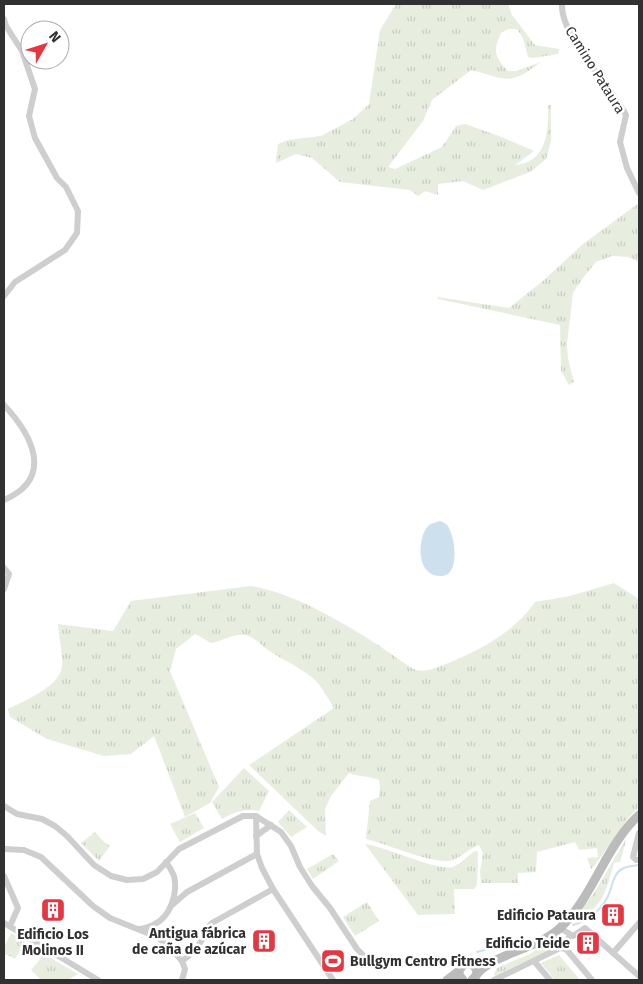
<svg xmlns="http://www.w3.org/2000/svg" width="643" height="984" viewBox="0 0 643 984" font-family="'Fira Sans',sans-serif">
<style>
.grass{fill:url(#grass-tufts)}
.water{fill:#cde0ed}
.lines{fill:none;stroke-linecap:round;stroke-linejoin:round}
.stream{stroke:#cde0ed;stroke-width:2}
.minor{stroke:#cecece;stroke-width:6}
.secondary{stroke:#bbb;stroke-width:9}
.labels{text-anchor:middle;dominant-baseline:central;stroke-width:5;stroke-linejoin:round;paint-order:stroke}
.street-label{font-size:14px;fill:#313131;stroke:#fff}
.poi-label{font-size:14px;font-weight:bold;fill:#313131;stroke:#fff;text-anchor:end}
</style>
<defs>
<pattern id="grass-tufts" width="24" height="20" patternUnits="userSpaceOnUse" patternTransform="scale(1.25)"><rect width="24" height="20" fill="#e7eee0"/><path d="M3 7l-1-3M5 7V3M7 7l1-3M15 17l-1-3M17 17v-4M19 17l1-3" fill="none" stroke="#c7cdc1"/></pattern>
</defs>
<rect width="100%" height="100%" fill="#fff"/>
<!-- grass -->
<g class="grass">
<path d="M396,4H508L512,15L535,45L559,49L558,54L533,58L528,57L523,38L517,29H508L501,33C493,50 494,57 508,71H516L541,62C508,87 508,79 471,70L432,100L423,121L388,167L395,169L442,147L456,126L465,124L499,136L534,151L515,165C547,163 549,130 548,105H551V141L546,159L530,172L483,190L463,181L438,184V195L425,191L418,196L410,190L340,182L312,158L296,154L276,163L278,144L288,140L321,136L353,119L369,104L380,30Z"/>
<path d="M639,203V262L628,257L612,256L596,262L582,279L573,293L567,344L568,358L574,382L569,385L561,371L560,325L438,299L437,297L509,308L544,280L583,244Z"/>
<path d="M614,583L639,599V807L629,817L595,865L591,869L587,858L598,857L597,848L579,850L575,842L537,852L536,872L518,873V883H481L480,871L483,853L479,845C469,848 462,857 453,860C435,866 388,844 366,839L370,801L379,797L380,788L379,780C369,776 359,777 349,773L331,796L325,809L326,836L318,831L249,765L334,708C328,698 322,687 314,679C301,668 285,661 271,652C263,647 255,637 245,635C235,633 222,641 211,643L195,634L176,649L170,671L219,787L210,803L185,817L154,736L131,754L104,756L47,739L10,717L8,709C24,701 59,687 62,667C63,654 59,638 58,624L113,631L131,601L251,586C296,594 340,621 378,645C386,650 410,668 416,670C426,673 437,667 446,664C478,651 515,632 535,602L570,596Z"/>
<path d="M244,768L269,791L259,811C244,808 235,812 222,819L212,802Z"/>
<path d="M289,810L307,827L291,837L278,822Z"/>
<path d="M195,813L204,828L180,842L170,824Z"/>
<path d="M95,832L103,841L110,846L99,861L81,843Z"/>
<path d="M627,837L620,862L614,863C605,896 602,909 569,924L594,893Z"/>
<path d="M365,844C387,847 436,871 453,867C461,864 468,855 475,851L478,852L477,885L474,889H454L455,914L418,915Z"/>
<path d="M333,854L339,861L313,879L307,869Z"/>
<path d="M367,902L379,921L355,936L343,917Z"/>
<path d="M11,933L25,942L15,959L4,953V947Z"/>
<path d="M558,935L563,937L558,946L495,976L494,974L497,968L530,954Z"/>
<path d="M44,954L78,974L68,980H41L31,970Z"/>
<path d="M559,955L580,980H555L541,963Z"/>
</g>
<!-- water -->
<path class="water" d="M440,521C443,522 445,523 447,525C455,534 461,575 442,576C415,578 417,536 429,525C432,523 437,522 440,521Z"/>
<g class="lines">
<!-- stream -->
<g class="stream">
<path d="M573,925C589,921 605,907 610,891C613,883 614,872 624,868C628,866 634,866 639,865"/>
<path d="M477,952L523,939"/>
</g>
<!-- minor -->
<g class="minor">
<path d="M562,4C560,36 610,85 626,115L620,142L627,168L639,193"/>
<path d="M4,19L6,26L22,51L35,89L29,116L35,138L57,178L66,187L78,211L77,233L65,250L15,282L4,296"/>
<path d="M4,405C32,435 55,478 4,500"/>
<path d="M4,568L9,574L4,589"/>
<path d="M4,806L17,814L42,819L55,826L67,836L94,865L111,876L127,880L143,879L157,872L179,849L243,816H256L281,832L291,846L300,867L312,886L330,908L357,949L369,961L382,965L394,964"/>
<path d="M256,816L257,854L262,868L273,889L333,980"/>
<path d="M639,833L633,857L636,860H639"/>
<path d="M256,836L271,825"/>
<path d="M4,849L24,850L41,857L93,906L110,918L157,937L171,948L182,961L185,969L182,980"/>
<path d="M4,876L18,908L10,926"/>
<path d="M171,906L187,892L257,854"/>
<path d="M4,923L98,980"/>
<path d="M560,928L573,936L585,928L639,976"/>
<path d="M140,929C145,928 150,927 155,924C171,916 178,892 174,876C172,871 169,866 166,862"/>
<path d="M560,948L566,949L592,980"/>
<path d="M613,953L639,923"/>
<path d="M182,961C190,956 199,945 204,937C208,932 207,927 212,923L273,889"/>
<path d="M534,961L550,980"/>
<path d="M494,980L560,948L565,945L570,935"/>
</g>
<!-- secondary -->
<g class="secondary">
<path d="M477,974C495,953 538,949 560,928C594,896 605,846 639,815"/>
<path d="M447,980L459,971"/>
<path d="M463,980L459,975V971C463,962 472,961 477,970L476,976L472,980"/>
</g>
</g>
<!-- icons -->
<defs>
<symbol id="building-square" viewBox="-11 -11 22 22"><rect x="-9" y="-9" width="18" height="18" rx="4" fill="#e53741" stroke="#fff"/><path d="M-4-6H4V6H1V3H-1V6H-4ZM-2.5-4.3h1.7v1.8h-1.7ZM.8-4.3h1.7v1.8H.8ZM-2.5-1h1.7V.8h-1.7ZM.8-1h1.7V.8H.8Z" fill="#fff"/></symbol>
<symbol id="stadium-square" viewBox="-11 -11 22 22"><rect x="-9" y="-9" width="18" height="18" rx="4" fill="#e53741" stroke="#fff"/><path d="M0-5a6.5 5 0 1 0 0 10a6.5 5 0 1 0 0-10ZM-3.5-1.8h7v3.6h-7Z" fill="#fff"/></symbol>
</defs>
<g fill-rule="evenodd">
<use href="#building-square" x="39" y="896" width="28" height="28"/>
<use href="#building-square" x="599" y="901" width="28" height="28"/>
<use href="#building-square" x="250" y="927" width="28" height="28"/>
<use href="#building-square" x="574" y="929" width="28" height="28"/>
<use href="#stadium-square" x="319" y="947" width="28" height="28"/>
</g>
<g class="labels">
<!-- street labels -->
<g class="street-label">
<text transform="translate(595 70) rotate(58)">Camino Pataura</text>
</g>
<!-- poi labels -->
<g class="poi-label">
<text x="596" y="915">Edificio Pataura</text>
<text x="246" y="933">Antigua fábrica<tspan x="246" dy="16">de caña de azúcar</tspan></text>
<text x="53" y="934" text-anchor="middle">Edificio Los<tspan x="53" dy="16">Molinos II</tspan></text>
<text x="570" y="943">Edificio Teide</text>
<text x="350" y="961" text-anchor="start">Bullgym Centro Fitness</text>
</g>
</g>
<!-- border -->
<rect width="643" height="984" fill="none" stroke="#313131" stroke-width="10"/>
<!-- north arrow -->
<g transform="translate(45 45) rotate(51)"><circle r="24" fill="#ffffff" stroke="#adadad"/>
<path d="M0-4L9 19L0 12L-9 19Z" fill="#e53741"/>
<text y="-8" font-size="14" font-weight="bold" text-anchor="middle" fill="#313131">N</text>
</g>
</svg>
